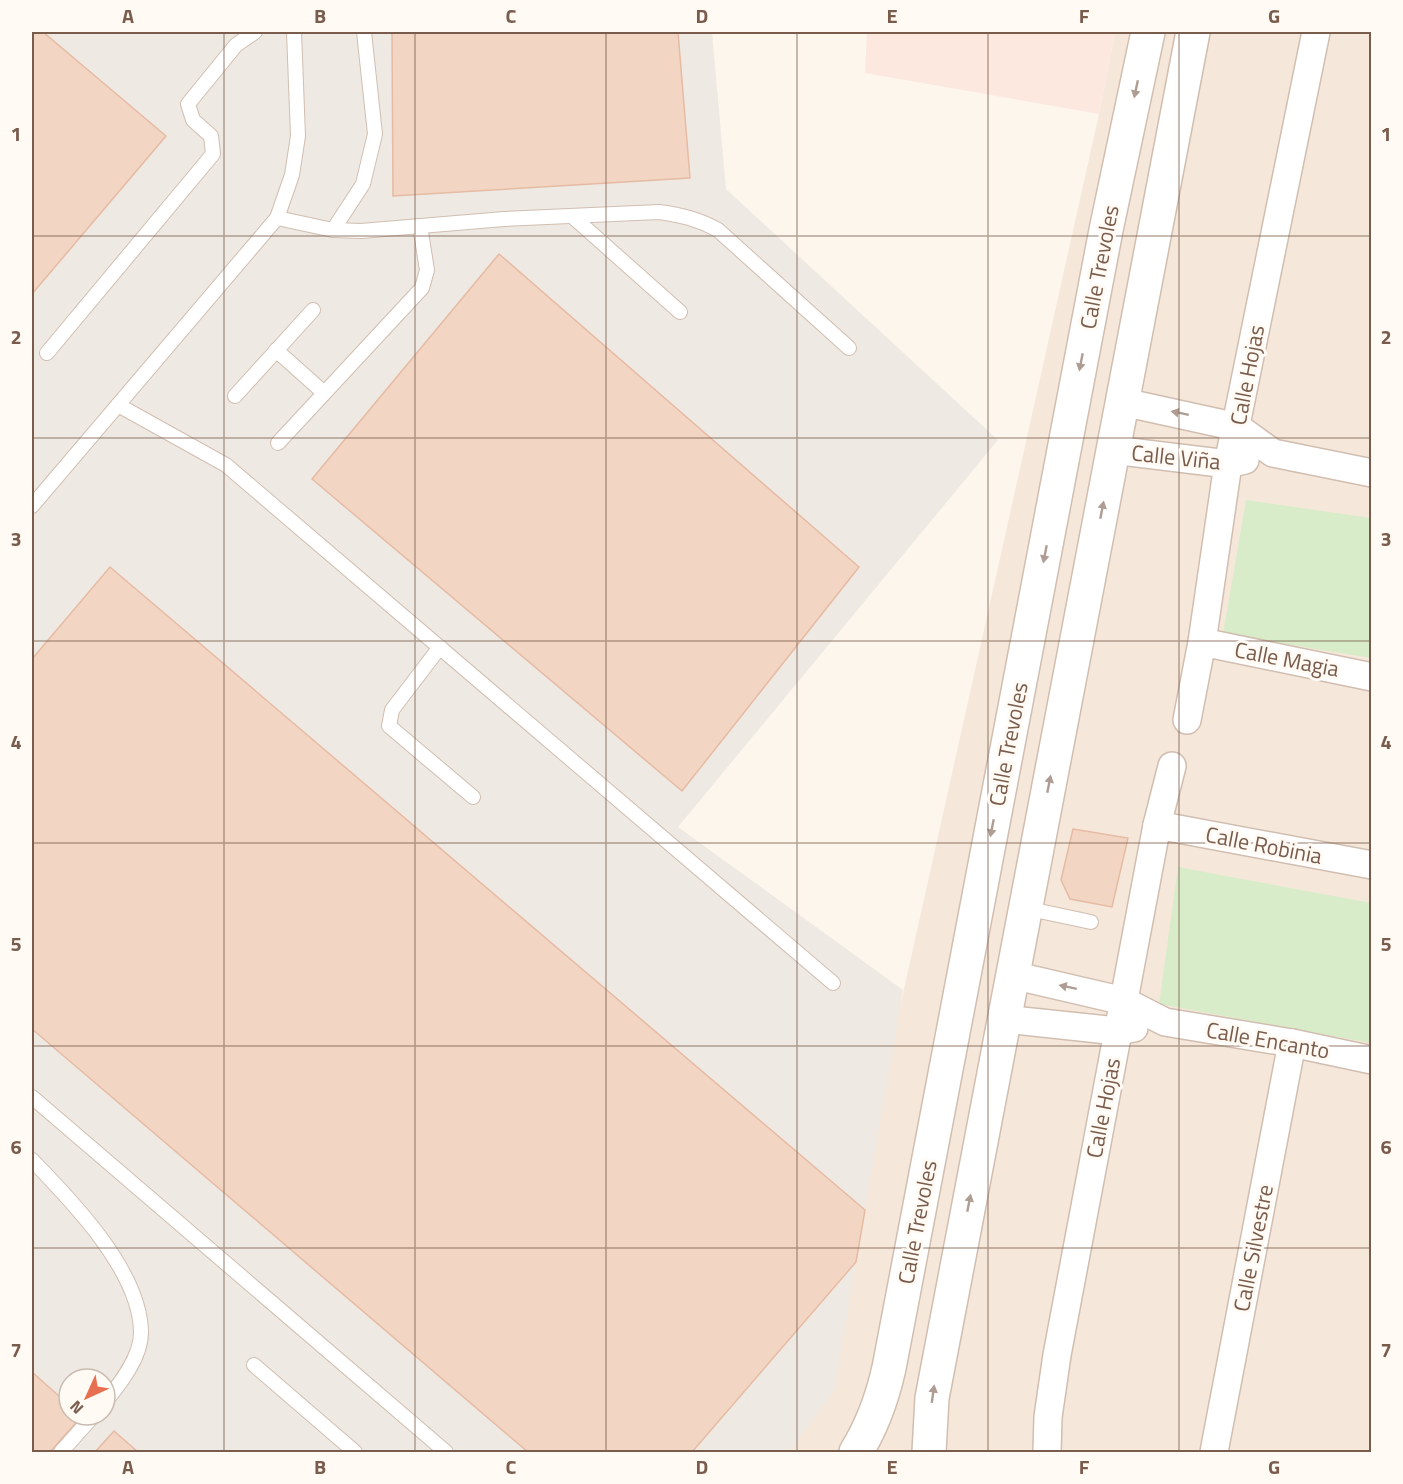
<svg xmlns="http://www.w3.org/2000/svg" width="1403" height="1484" viewBox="0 0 1403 1484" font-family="'Titillium Web',sans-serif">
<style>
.residential{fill:#f5e8da}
.commercial{fill:#fde8e0}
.industrial{fill:#efe9e4;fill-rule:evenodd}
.green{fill:#d8ecc9}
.building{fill:#f3d5c3;stroke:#e6bba3;stroke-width:1.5}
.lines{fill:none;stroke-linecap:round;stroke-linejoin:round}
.service-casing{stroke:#d1beb0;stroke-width:16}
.minor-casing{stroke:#d1beb0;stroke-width:30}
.tertiary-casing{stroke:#d1beb0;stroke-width:36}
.service{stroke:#fff;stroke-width:14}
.minor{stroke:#fff;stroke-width:27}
.tertiary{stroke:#fff;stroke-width:33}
.oneway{fill:#af9d94}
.grid{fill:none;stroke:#7a5c4d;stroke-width:1.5;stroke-opacity:0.55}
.labels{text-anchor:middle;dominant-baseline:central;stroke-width:6;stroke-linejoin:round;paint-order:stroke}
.street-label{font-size:22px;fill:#7a5c4d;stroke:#fffaf3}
.neatline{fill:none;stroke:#7a5c4d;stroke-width:2}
.grid-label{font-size:20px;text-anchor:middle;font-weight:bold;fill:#7a5c4d}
</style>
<rect width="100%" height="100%" fill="#fdf6ec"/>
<!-- residential -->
<path class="residential" d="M1115,32H1371V1452H778L871,1137L1099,114Z"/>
<!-- commercial -->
<path class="commercial" d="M867,32H1115L1099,114L865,73Z"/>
<!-- industrial -->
<path class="industrial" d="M32,32H712L726,189L998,440L678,827L903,990L834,1391L789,1452H32ZM69,1379H105V1415H69Z"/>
<!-- green -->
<g class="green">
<path d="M1246,500L1371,518V658L1223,634Z"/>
<path d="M1178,867L1371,903V1043L1159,1004Z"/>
</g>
<!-- building -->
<g class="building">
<path d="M32,32H43L166,136L32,294Z"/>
<path d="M392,32H678L690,178L393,196Z"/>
<path d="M499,254L859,567L682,791L312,479Z"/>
<path d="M110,567L865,1210L856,1262L692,1452H528L32,1029V659Z"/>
<path d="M1073,829L1128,838L1112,907L1070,899L1061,880Z"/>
<path d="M32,1372L69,1405V1415L82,1416L50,1452H32Z"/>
<path d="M114,1431L138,1452H95Z"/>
</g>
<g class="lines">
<defs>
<g id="service">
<path d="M572,216L680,312"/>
<path d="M277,218L333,230L361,231L504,219L659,212C681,215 698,219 718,230L849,348"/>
<path d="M333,230L363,184L375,134L364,32"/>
<path d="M276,350L323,392"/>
<path d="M47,353L213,154L211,136L193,120L188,104L236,45L255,32"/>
<path d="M235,396L313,310"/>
<path d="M118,405L226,465L833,983"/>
<path d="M278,443L422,288L427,270L420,226"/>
<path d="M32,506L277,218L292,175L298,136L294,32"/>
<path d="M440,647L392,710L389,726L473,797"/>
<path d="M1025,908L1091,922"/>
<path d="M32,1097L446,1452"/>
<path d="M32,1160C72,1201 141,1272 141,1333C141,1357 120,1384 105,1402"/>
<path d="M254,1365L355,1452"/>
<path d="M61,1452L94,1415"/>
</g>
<g id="minor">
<path d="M1123,402L1237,427L1273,453L1372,473"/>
<path d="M1113,450L1228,464L1245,460"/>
<path d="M1202,642L1372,677"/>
<path d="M1187,720L1202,642L1228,464L1316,32"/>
<path d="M1157,825L1372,865"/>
<path d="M1012,975L1124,1001L1165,1022L1292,1043L1372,1060"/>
<path d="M1004,1019L1117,1031L1134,1028"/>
<path d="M1047,1452L1048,1417L1057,1355L1157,825L1172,766"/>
<path d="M1214,1452L1292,1043"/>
</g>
<g id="tertiary">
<path d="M856,1452C873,1425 882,1399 889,1368L1106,230L1148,32"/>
<path d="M929,1452L932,1398L1193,32"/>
</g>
</defs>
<!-- service casing -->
<use href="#service" class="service-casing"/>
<!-- minor casing -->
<use href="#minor" class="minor-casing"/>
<!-- tertiary casing -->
<use href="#tertiary" class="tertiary-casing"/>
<!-- service -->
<use href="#service" class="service"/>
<!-- minor -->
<use href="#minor" class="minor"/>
<!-- tertiary -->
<use href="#tertiary" class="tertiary"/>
</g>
<!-- one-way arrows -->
<defs><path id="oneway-solid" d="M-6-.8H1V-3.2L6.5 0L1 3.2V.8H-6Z" transform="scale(1.5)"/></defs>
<g class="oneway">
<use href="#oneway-solid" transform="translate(1136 89) rotate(102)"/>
<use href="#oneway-solid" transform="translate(1081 362) rotate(101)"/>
<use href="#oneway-solid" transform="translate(1180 413) rotate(-168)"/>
<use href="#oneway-solid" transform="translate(1102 510) rotate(-79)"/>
<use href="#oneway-solid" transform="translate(1045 554) rotate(101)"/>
<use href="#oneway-solid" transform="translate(1049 784) rotate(-79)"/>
<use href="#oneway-solid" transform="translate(992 828) rotate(101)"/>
<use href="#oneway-solid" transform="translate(1068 987) rotate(-168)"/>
<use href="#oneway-solid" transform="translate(969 1203) rotate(-79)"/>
<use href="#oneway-solid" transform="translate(933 1394) rotate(-82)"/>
</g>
<!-- grid -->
<path class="grid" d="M224,32V1452M415,32V1452M606,32V1452M797,32V1452M988,32V1452M1179,32V1452M32,236H1372M32,438H1372M32,641H1372M32,843H1372M32,1046H1372M32,1248H1372"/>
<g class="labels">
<!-- street labels -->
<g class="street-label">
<text transform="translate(1099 267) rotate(-79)">Calle Trevoles</text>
<text transform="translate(1247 375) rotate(-79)">Calle Hojas</text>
<text transform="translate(1176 457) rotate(6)">Calle Viña</text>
<text transform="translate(1287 659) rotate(11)">Calle Magia</text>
<text transform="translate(1008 744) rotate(-79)">Calle Trevoles</text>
<text transform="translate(1264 845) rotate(11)">Calle Robinia</text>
<text transform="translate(1268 1040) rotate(10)">Calle Encanto</text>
<text transform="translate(1103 1108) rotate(-79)">Calle Hojas</text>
<text transform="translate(917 1222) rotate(-79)">Calle Trevoles</text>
<text transform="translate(1253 1248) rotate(-79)">Calle Silvestre</text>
</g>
</g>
<!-- border -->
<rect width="1403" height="1484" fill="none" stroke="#fffaf3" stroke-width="66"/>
<!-- north arrow -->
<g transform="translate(87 1397) rotate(225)"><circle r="28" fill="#fffaf3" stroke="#cabbb1" stroke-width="1.5"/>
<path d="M0-4.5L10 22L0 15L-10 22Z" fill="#e76f51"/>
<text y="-9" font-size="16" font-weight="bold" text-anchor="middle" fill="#7a5c4d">N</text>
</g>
<rect x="33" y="33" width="1337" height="1418" class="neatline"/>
<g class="grid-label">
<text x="128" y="23">A</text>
<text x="320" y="23">B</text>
<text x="511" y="23">C</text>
<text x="702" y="23">D</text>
<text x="892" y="23">E</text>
<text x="1084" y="23">F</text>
<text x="1274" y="23">G</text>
<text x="16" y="141">1</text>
<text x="1386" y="141">1</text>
<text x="16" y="344">2</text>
<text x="1386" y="344">2</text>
<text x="16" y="546">3</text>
<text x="1386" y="546">3</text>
<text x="16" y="749">4</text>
<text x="1386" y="749">4</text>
<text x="16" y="951">5</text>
<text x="1386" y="951">5</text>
<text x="16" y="1154">6</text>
<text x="1386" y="1154">6</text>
<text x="16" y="1357">7</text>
<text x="1386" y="1357">7</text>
<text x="128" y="1474">A</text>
<text x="320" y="1474">B</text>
<text x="511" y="1474">C</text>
<text x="702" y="1474">D</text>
<text x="892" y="1474">E</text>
<text x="1084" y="1474">F</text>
<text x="1274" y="1474">G</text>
</g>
</svg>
